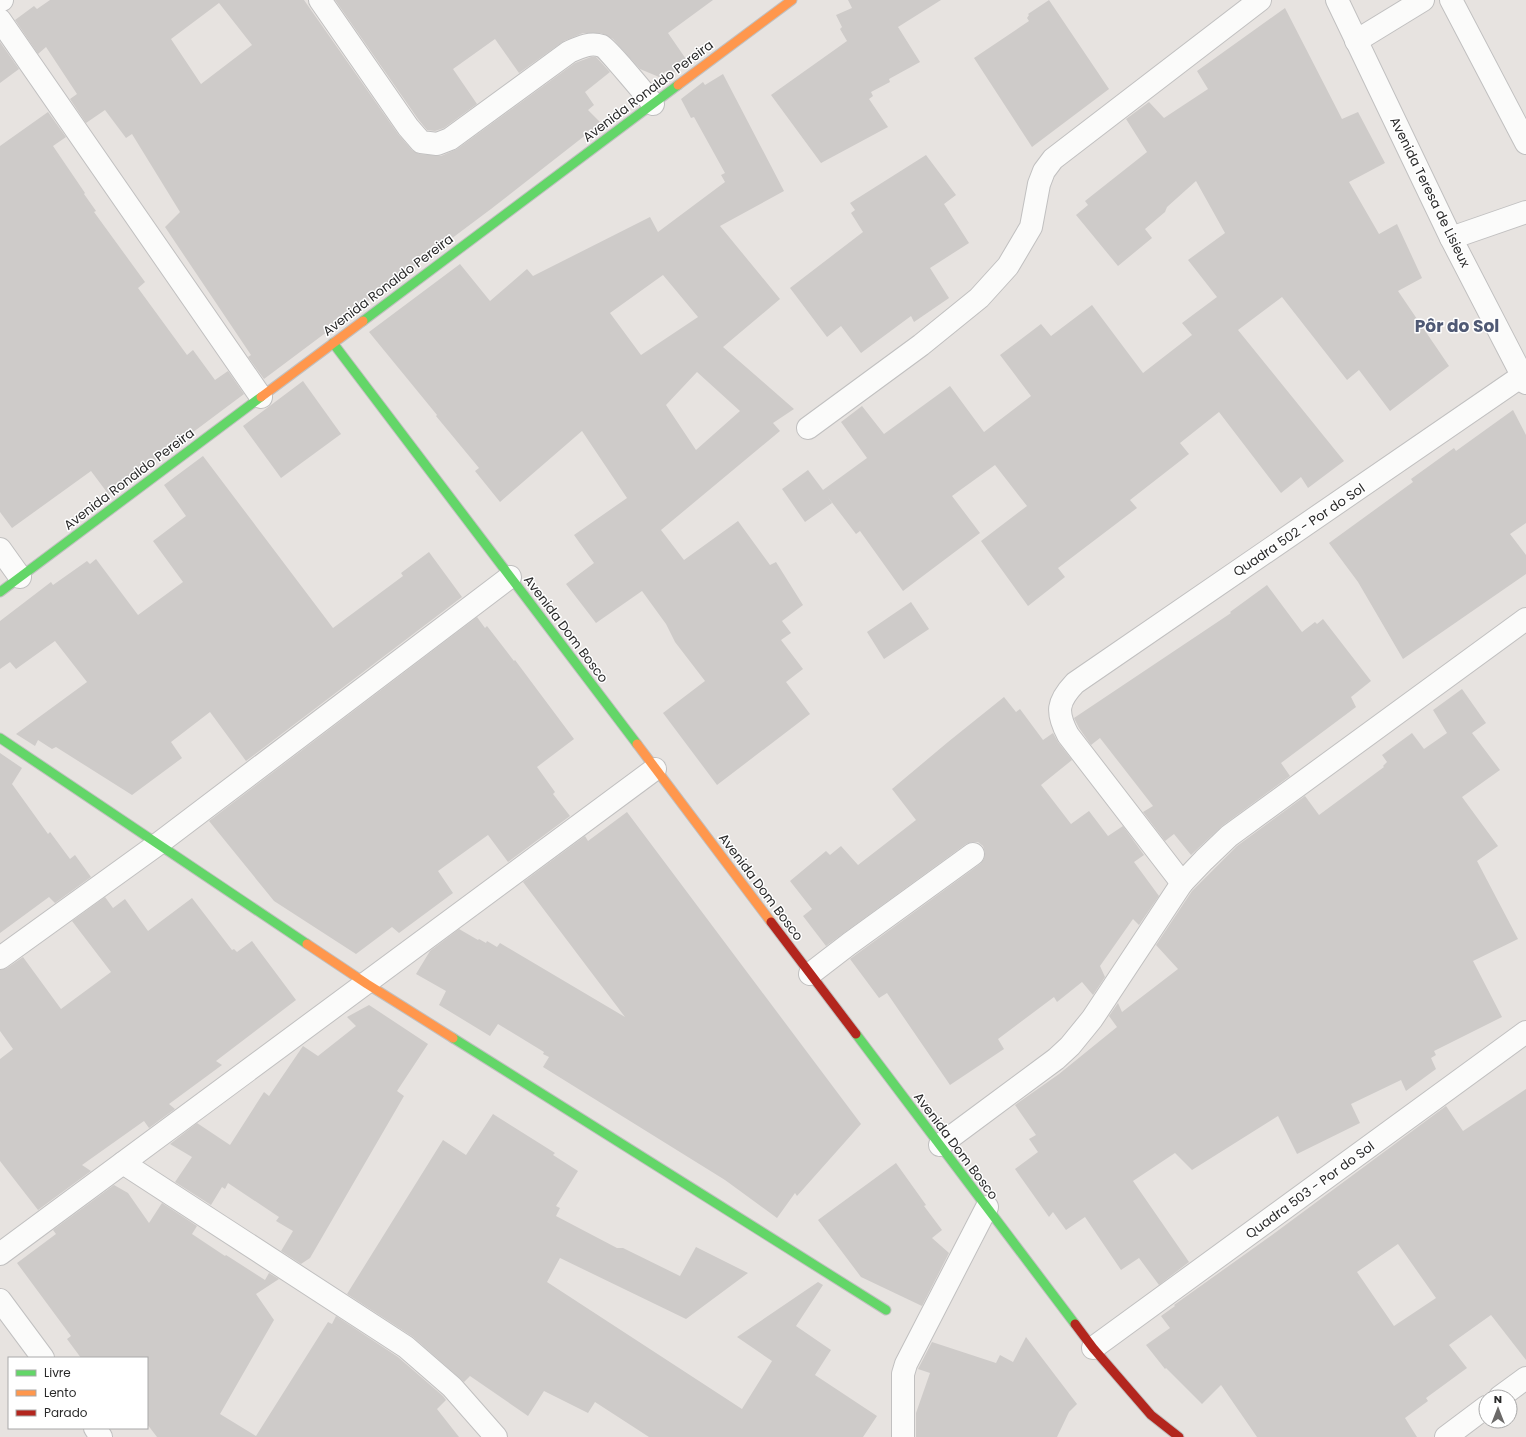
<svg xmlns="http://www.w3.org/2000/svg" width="1526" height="1437" viewBox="0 0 1526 1437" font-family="Poppins,sans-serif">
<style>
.building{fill:#cecbc9;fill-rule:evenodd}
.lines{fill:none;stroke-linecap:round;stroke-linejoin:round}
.street-casing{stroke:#c1c0c0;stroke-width:24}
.fast-casing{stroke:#c1c0c0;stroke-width:11}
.slow-casing{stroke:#c1c0c0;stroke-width:11}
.jam-casing{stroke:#c1c0c0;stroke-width:11}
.street{stroke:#fbfbfa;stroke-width:22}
.fast{stroke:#63d668;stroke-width:9}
.slow{stroke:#ff974d;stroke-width:9}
.jam{stroke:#b3261e;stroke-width:9}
.labels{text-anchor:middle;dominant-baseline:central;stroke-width:3;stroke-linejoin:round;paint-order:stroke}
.street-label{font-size:13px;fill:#292929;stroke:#fff}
.district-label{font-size:17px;font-weight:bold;fill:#4f5974;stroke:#fff}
</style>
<rect width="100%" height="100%" fill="#e7e3e0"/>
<!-- building -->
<g class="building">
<path d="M50,0H304L398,134L412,150L419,154L441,156L457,149L575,63L591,57H596L610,72L585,92L594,105L588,110L601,123L491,209L264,379L248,357L251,355L165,227L180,212L132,134L126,138L105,110L86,123L70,99L77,94L46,47L38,54L15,20L34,6L37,9ZM219,3L252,45L201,84L171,39Z"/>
<path d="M335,0H713L668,33L688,62L669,76L666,71L659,77L640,69L613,39L601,33H583L564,41L519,73L495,39L453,69L477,104L444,128L435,131L427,130L418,119Z"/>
<path d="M848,0H941L898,27L920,62L889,79L890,82L871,92L873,96L869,99L888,127L821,163L771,95L847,41L840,29L842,27L836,15L852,8Z"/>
<path d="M1049,0L1109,89L1032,147L974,58L1029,21L1027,18L1029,15L1028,14Z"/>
<path d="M1285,8L1342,119L1358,112L1385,163L1349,182L1379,234L1397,224L1422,278L1398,291L1449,366L1390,411L1359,370L1347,380L1282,297L1238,330L1344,461L1308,488L1301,477L1281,493L1219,412L1180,443L1189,454L1130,500L1137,508L1058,568L1065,577L1028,606L981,541L1027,506L995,465L952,496L980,533L903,591L860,531L856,534L827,496L832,503L805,522L782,489L808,470L823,490L867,458L841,422L862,406L884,434L950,386L984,432L1031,396L1000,355L1041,324L1051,336L1092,305L1143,373L1192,335L1182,323L1217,297L1188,260L1225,233L1196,181L1167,207L1165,212L1145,229L1152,238L1118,266L1076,215L1088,205L1085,201L1147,152L1126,119L1149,102L1164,118L1208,89L1197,71Z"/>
<path d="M0,42L19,69L0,83Z"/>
<path d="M723,74L784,191L720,226L780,299L723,347L794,409L773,423L780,431L661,530L684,560L738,521L770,565L776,562L803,605L782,621L791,633L781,640L803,669L786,682L810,714L717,785L663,713L705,681L675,642L666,624L642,591L596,623L566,584L594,563L574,535L627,498L582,431L500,502L475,471L479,468L436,416L437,415L369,332L460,264L490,301L527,269L533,276L650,217L658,232L725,182L721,175L725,173L694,117L691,118L681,99L703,82L705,85ZM663,275L698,317L641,355L610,313ZM697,372L740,411L696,450L666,405Z"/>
<path d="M48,112L66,137L53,146L85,193L84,194L96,211L94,212L145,282L138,288L187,355L193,350L215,380L228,371L244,394L109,495L91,471L12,528L0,512V146Z"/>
<path d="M926,155L956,195L944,204L969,243L930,268L949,298L914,322L911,316L861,353L841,326L827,337L790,288L863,232L851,213L855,210L850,203Z"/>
<path d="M303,381L341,434L281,478L243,426Z"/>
<path d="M1513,410L1526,435V523L1510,534L1526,555V574L1403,659L1358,582L1329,543L1413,482L1411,479L1454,448L1456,451Z"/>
<path d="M203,456L333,628L403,576L401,573L429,552L462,597L246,761L210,712L171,742L182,758L132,795L56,747L52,749L38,740L35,746L16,734L87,682L55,641L16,669L10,662L0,669V621L51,582L53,585L87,561L90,564L96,559L138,615L183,582L153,541L186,516L164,485Z"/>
<path d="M1267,585L1302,632L1315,622L1317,624L1323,619L1371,681L1351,697L1356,707L1281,763L1290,776L1222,826L1191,855L1174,834L1165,841L1143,812L1153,806L1100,738L1091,745L1079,728L1074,718L1231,613L1230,612Z"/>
<path d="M911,602L929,629L884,659L867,632Z"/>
<path d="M477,617L485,628L487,626L514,661L515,660L574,739L537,767L555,792L553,794L570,816L508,862L488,835L438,871L453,893L399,933L392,927L356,954L274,901L209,821Z"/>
<path d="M1462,689L1486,723L1472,733L1500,770L1462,797L1498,846L1477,861L1518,939L1473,961L1502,1017L1434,1051L1436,1055L1431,1058L1436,1069L1406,1091L1401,1080L1351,1104L1360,1123L1297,1154L1278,1116L1192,1170L1175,1153L1133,1181L1189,1262L1159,1285L1139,1258L1121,1270L1085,1217L1066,1230L1053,1212L1049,1217L1015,1169L1038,1152L1029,1139L1036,1135L1015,1105L1059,1074L1117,1027L1109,1016L1118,1003L1122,1012L1178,969L1156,945L1192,891L1237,846L1305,796L1319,815L1384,767L1383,766L1387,762L1382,755L1412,733L1424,749L1447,733L1433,710Z"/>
<path d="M1004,697L1016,712L1020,709L1043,740L1053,733L1058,742L1072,760L1041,785L1071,824L1089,811L1108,836L1123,826L1144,855L1134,862L1159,896L1139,925L1133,919L1100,966L1105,977L1093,995L1082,982L1057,1002L1054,997L998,1039L1004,1049L950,1085L887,993L879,998L850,959L980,864L984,859L985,853L983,846L978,842H972L966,844L826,946L803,916L812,909L790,881L826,851L830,855L841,846L858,865L916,820L892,789L948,742Z"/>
<path d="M0,753L22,768L12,784L48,834L50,832L70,859L75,855L91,877L55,903L49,897L0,933Z"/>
<path d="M627,812L861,1124L797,1196L795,1193L777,1218L725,1180L543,1067L549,1057L543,1054L544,1052L498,1024L490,1036L439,1005L446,991L416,974L430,951L459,929L478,940L479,939L486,943L487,941L497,947L500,943L625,1017L523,882L585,836L588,841Z"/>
<path d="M105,897L113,908L125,899L148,931L192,898L232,950L234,949L237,952L252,941L296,1000L216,1061L222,1065L169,1104L175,1109L149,1128L144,1121L82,1165L91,1171L38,1210L0,1161V1059L13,1049L0,1031V970L7,968L23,957L61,1009L111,972L72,921Z"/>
<path d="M369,1005L428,1044L397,1091L404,1096L310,1258L301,1264L281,1251L293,1231L276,1221L279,1217L228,1183L225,1189L222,1187L211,1205L175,1182L192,1157L170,1144L197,1123L230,1145L264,1092L269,1096L303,1046L318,1056L356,1026L347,1017Z"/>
<path d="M1526,1089V1360L1491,1315L1449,1345L1467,1368L1426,1398L1428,1401L1405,1418L1417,1437H1257L1221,1385L1202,1404L1166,1368L1165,1369L1146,1345L1170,1328L1161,1316L1175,1306L1174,1305L1272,1235L1446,1106L1463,1131ZM1398,1244L1436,1298L1394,1326L1357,1272Z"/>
<path d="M493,1114L555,1153L553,1155L578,1171L556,1206L560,1208L556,1216L617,1248H623L680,1276L696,1247L748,1273L686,1319L560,1258L547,1282L742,1409L772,1361L737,1337L818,1282L823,1285L796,1326L831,1350L815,1375L877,1416L863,1437H649L595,1402L588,1413L544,1391L528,1416L470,1376L464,1382L413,1337L347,1294L443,1140L466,1155Z"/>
<path d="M896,1163L926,1205L924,1206L942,1230L932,1238L949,1253L922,1306L861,1277L818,1220Z"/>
<path d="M114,1185L128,1193L149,1223L162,1203L197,1226L192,1234L225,1256L226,1255L265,1280L269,1273L279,1279L256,1294L274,1320L220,1414L256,1436L328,1322L332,1324L336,1316L398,1357L443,1396L446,1400L437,1409L459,1437H157L147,1424V1358H81L67,1339L71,1336L17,1263L56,1234L53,1230Z"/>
<path d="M1026,1337L1077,1404L1069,1412L1057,1437H916V1413L930,1373L918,1369L932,1342L996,1363L1000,1355L1013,1362Z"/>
</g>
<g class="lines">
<defs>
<g id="street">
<path d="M320,0L408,127L421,142L437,144L450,139L569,52C580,47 590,42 602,46C607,48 646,95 653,104"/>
<path d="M1337,0L1451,238L1526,383"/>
<path d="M1451,0L1526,143"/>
<path d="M0,1L2,0"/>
<path d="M0,20L261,397"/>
<path d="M1356,41L1423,0"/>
<path d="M1451,238L1526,212"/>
<path d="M808,428L921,345L979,298L1008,266L1031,227L1039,184L1044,171L1053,159L1260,0"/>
<path d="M0,549L20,577"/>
<path d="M1182,883L1068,735C1056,712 1057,702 1075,683L1522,376"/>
<path d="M0,958L158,844L510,577"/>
<path d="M810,974L849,944L973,854"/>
<path d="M940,1145L1056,1059L1070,1046L1092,1019L1182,883L1204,860L1229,836L1526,619"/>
<path d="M123,1163L406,1347L452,1387L496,1437"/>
<path d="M0,1254L655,769"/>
<path d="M0,1300L43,1358"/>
<path d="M1093,1348L1526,1032"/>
<path d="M1500,1397L1526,1378"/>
<path d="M95,1428L101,1437"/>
<path d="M903,1437V1374L906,1364L987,1207"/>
<path d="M1446,1437L1486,1407"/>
</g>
<g id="fast">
<path d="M363,321L678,85"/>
<path d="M333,343L637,744"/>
<path d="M0,592L261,397"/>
<path d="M0,738L307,944"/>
<path d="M856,1034L1075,1324"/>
<path d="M453,1038L886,1310"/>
</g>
<g id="slow">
<path d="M678,85L792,0"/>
<path d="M261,397L363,321"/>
<path d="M637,744L771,922"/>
<path d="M307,944L367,984L453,1038"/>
</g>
<g id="jam">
<path d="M771,922L856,1034"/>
<path d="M1075,1324L1093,1348L1151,1415L1179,1437"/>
</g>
</defs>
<!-- street casing -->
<use href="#street" class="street-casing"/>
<!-- fast casing -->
<use href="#fast" class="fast-casing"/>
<!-- slow casing -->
<use href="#slow" class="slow-casing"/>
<!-- jam casing -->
<use href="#jam" class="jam-casing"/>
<!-- street -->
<use href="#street" class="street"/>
<!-- fast -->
<use href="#fast" class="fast"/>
<!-- slow -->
<use href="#slow" class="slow"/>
<!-- jam -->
<use href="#jam" class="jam"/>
</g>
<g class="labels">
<!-- street labels -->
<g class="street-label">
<text transform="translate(648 91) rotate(-37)">Avenida Ronaldo Pereira</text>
<text transform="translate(1430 192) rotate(64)">Avenida Teresa de Lisieux</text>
<text transform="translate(388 285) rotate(-37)">Avenida Ronaldo Pereira</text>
<text transform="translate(129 479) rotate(-37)">Avenida Ronaldo Pereira</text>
<text transform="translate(1299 530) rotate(-34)">Quadra 502 - Por do Sol</text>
<text transform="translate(566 629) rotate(53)">Avenida Dom Bosco</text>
<text transform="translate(761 887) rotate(53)">Avenida Dom Bosco</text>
<text transform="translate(956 1146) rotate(53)">Avenida Dom Bosco</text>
<text transform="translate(1310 1190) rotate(-36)">Quadra 503 - Por do Sol</text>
</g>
<!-- district labels -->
<g class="district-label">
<text x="1457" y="326">Pôr do Sol</text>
</g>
</g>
<!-- legend -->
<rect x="8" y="1357" width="140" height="72" fill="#ffffff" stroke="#a9a9a9"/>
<rect x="16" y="1370" width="20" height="6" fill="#63d668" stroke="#a9a9a9"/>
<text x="44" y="1377" font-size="12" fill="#292929">Livre</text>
<rect x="16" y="1390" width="20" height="6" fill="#ff974d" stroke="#a9a9a9"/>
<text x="44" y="1397" font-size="12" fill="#292929">Lento</text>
<rect x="16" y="1410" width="20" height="6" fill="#b3261e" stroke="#a9a9a9"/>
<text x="44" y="1417" font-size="12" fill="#292929">Parado</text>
<!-- north arrow -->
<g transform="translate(1498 1409)"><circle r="19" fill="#ffffff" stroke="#a9a9a9"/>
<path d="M0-3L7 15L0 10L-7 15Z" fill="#6c6a69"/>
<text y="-6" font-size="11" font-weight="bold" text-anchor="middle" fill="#292929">N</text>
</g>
</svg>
